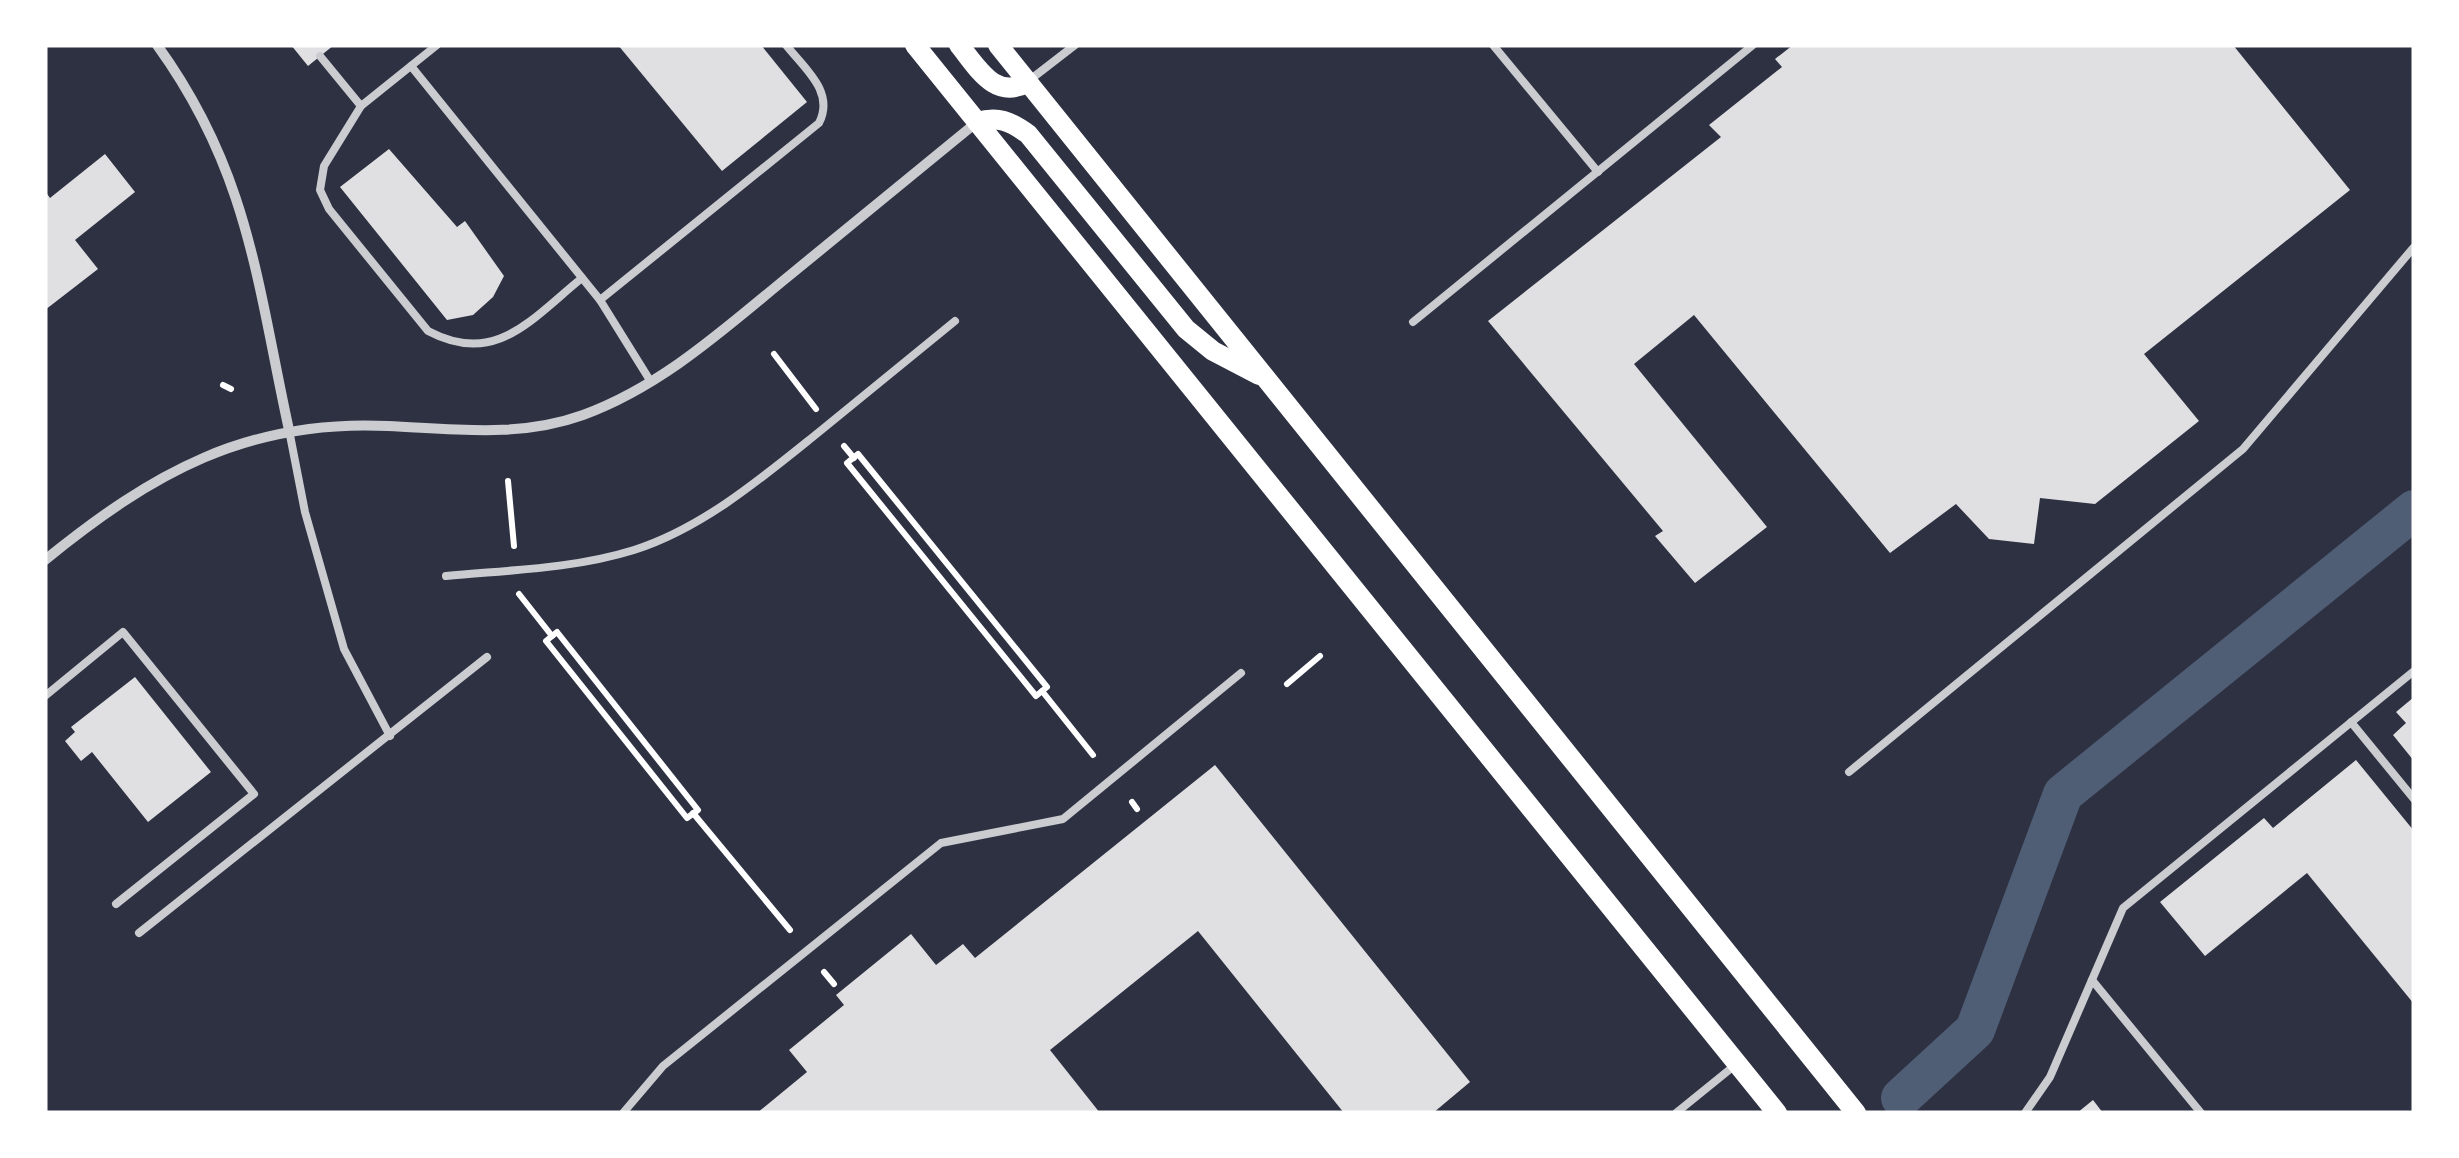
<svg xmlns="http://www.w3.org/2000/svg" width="2459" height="1158" viewBox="0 0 2459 1158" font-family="Rubik,sans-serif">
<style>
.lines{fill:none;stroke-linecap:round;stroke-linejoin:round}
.canal{stroke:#4f5d75;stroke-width:40}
.building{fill:#e0e0e3}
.path{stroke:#fff;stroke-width:6}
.service{stroke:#caccd0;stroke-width:8}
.minor{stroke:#caccd0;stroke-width:10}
.secondary{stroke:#fff;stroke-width:20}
</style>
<rect width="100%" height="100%" fill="#2d3142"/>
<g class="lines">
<!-- canal -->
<path class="canal" d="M1901,1098L1975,1030L2063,794L2414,510"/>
</g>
<!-- building -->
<g class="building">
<path d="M291,45H334L308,66Z"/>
<path d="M618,45H761L807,102L722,171Z"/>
<path d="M1793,45H2233L2350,190L2144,354L2199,421L2095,504L2040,498L2034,544L1989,539L1956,504L1890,553L1694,315L1634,364L1767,527L1695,583L1655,536L1663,531L1488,321L1721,137L1709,125L1782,67L1775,59Z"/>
<path d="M389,149L457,227L465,221L504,276L493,297L473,315L447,320L340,187Z"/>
<path d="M105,154L135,192L75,240L98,269L45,310V191L50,198Z"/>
<path d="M135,677L211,772L148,822L92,752L81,761L65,741L75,732L71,727Z"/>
<path d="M2414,697V761L2393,735L2406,723L2396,712Z"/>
<path d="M2356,760L2414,831V1004L2307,873L2205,956L2160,902L2264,818L2273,828Z"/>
<path d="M1215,765L1470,1082L1433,1113H1344L1198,931L1050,1050L1100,1113H757L807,1072L789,1050L844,1005L836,995L911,934L936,965L963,944L975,958Z"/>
<path d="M2093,1100L2103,1113H2077Z"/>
</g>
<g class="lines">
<!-- path -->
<g class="path">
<path d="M774,354L816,409"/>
<path d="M223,385L231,389"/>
<path d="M844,446L854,458"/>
<path d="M858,454L1047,687L1036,696L847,463Z"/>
<path d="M508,481L514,546"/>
<path d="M519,594L552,636"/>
<path d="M557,632L698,810L687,818L546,641Z"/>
<path d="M1287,684L1320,656"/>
<path d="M1042,691L1093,755"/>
<path d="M1132,802L1137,809"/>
<path d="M693,813L790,930"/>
<path d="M824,972L834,984"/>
</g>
<!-- service -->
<g class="service">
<path d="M437,45L361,106L324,166L320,190L329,209L428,331C496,367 531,319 582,278"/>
<path d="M1493,45L1598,172"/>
<path d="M320,56L361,106"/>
<path d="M411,66L600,300L651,382"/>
<path d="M1031,79L1075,45"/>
<path d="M600,300L819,123C835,92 805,69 786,45"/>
<path d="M1413,322L1753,45"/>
<path d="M289,430L305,512L344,649L390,736"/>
<path d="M446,576C509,570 573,569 634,550C703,528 763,477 819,432C864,395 909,358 955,321"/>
<path d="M45,696L123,632L254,794L116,904"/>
<path d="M2351,722L2414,799"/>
<path d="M1849,772L2243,449L2414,247"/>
<path d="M139,933L487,657"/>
<path d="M2092,980L2201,1113"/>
<path d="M623,1113L663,1066L941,843L1063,819L1241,673"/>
<path d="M1676,1113L1734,1066"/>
<path d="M2025,1113L2050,1077L2123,908L2414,671"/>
</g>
<!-- minor -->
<g class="minor">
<path d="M157,45C249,172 257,283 289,430"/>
<path d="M45,560C152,473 247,419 388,426C455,429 519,438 583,415C660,387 722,331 784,280C848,227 913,175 977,122"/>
</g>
<!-- secondary -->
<g class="secondary">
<path d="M915,45L1777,1113"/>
<path d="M959,45C978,68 995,101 1028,82"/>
<path d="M998,45L1856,1113"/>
<path d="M977,122C998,116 1010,121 1028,134L1186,329L1213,351L1259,375"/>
</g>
</g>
<!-- border -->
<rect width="2459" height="1158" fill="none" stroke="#ffffff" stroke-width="95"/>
</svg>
